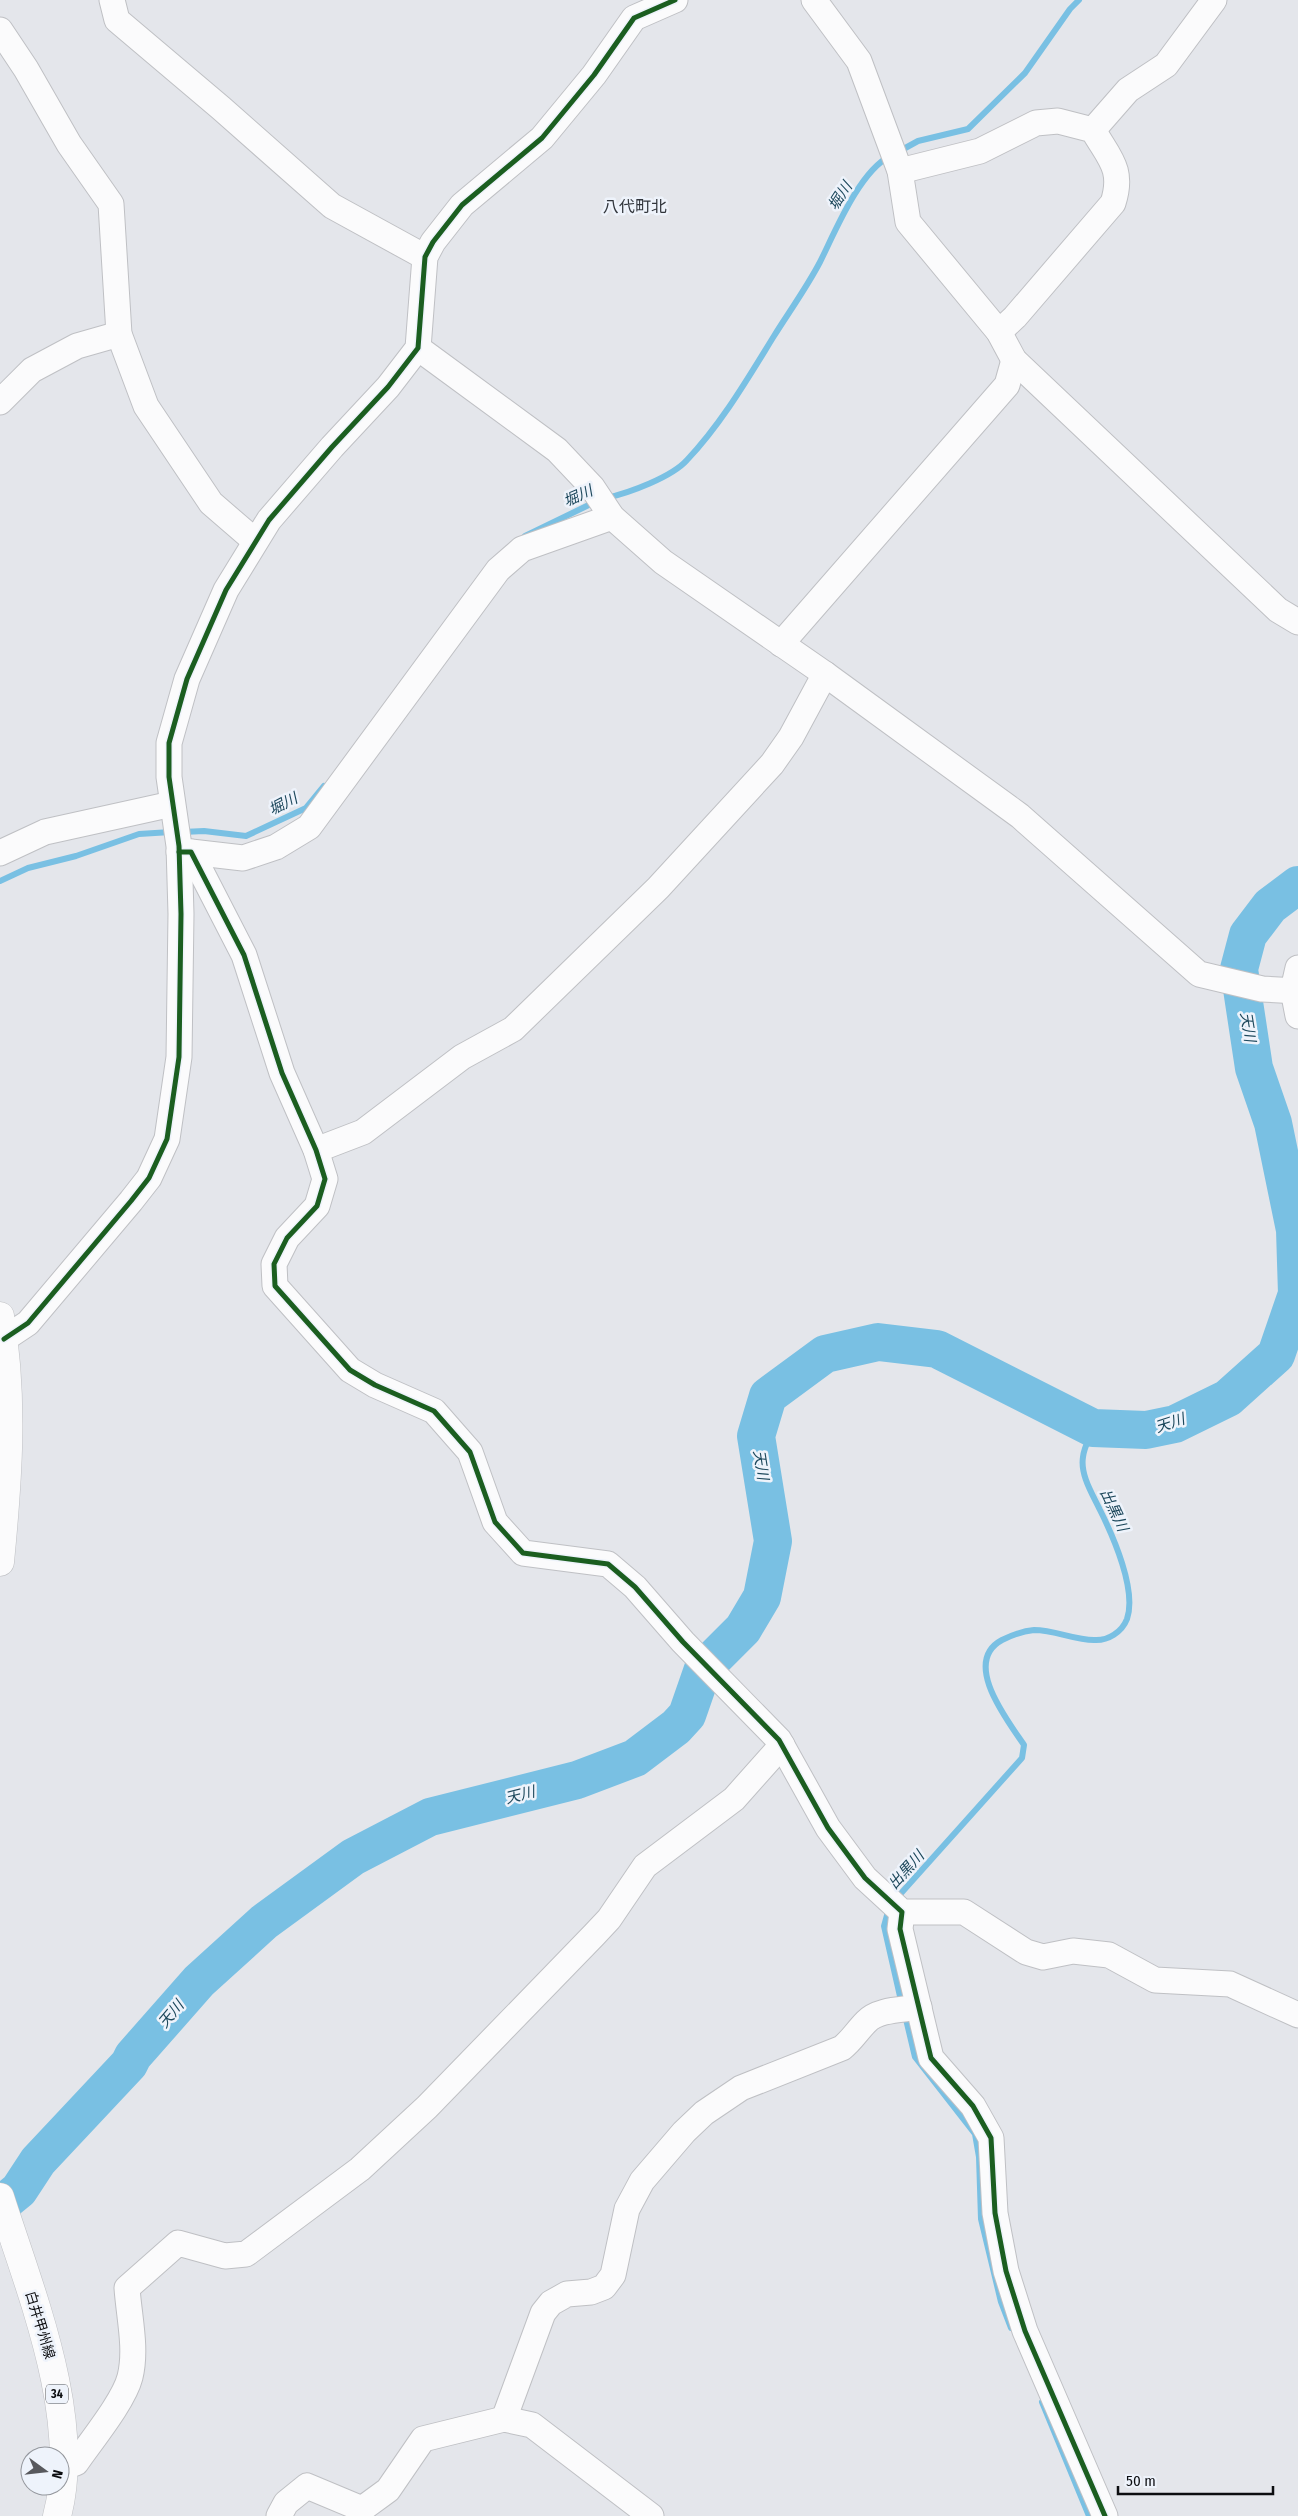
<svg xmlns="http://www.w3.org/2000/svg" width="1298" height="2516" viewBox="0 0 1298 2516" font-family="'Fira Sans Condensed','Noto Sans JP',sans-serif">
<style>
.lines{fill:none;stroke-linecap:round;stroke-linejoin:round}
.stream{stroke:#79c0e3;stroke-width:6}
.river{stroke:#79c0e3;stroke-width:38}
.minor-casing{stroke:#bfc0c4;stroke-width:27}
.major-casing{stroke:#bfc0c4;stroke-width:29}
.minor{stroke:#fbfbfc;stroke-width:25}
.major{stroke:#fbfbfc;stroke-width:28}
.cycleway-casing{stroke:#eef3fb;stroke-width:8}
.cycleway{stroke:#1b5e20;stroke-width:5}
.labels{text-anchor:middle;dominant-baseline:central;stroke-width:5;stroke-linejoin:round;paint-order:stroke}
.shield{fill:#eef3fb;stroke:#505256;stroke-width:1}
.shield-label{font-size:12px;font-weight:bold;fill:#0c0d10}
.street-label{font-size:14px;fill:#0c0d10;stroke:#eef3fb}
.water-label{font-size:15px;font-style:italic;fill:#1d485c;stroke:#eef3fb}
.quarter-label{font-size:16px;fill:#31353b;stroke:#eef3fb}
</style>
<rect width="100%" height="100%" fill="#e4e6eb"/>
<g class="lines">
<!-- stream -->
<g class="stream">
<path d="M898,152L918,141L968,129L1025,73L1070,9L1079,0"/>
<path d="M606,498C629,493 672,477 687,460C722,423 748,378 774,336C789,312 807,287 820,262C835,232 859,172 890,156"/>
<path d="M525,536L597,501"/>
<path d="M183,832L204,831L246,836L306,808L324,786"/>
<path d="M0,881L28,868L76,856L139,834L171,832"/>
<path d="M895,1900L1022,1758L1024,1745C1008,1721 961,1662 1002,1640C1012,1635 1023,1631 1034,1630C1055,1630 1074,1640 1094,1640C1108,1641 1122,1632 1127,1619C1137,1590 1113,1536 1100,1510C1093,1495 1080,1475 1083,1457C1084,1447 1090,1437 1093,1428"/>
<path d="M889,1908L884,1926L902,2005"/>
<path d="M905,2015L915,2057L975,2134L979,2157L981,2219L1001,2302L1011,2328"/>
<path d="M1042,2402L1089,2516"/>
</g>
<!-- river -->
<path class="river" d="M0,2201L8,2199L19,2190L38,2161L129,2064L133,2056L199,1981L264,1922L353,1857L430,1817L577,1780L635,1758L676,1727L687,1715L703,1669L743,1629L762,1597L773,1541L756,1436L768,1396L825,1354L878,1342L937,1349L1093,1428L1146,1430L1175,1424L1228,1398L1276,1355L1297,1294L1295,1230L1273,1123L1254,1068L1239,969L1248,935L1270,906L1298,885"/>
<defs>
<g id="minor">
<path d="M112,0L117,20L221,108L332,206L425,257"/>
<path d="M814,0L859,61L900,171L908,222L999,332L1014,360L1278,610L1298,622"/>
<path d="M0,30L26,69L69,144L111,204L119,334L146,406L211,503L255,541"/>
<path d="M1093,130L1128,90L1166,65L1214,0"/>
<path d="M900,171L980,151L1036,123L1058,121L1093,130C1109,158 1124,169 1113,203L1015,317L999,332"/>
<path d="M418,348L557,450L592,487L612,517L663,562L825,674L1020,816L1199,974L1262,989L1298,991"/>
<path d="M0,402L32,370L77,346L119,334"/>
<path d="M781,644L1007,385L1014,360"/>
<path d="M179,852H191L244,955L282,1073L316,1150L325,1179L317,1206L287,1238L274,1264L275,1286L350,1370L375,1385L434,1411L470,1452L495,1522L523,1553L608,1564L635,1587L683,1642L779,1740L828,1828L865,1878L902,1912H964L1026,1952L1043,1957L1073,1951L1109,1955L1155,1980L1230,1984L1298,2015"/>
<path d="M191,852L243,858L276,847L309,827L498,570L522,549L612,517"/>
<path d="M0,853L45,832L172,804"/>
<path d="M1298,968L1293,990L1298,1016"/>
<path d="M316,1150L363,1132L462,1057L513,1029L658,888L772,764L791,737L825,674"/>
<path d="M4,1339L28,1323L131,1201L149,1178L167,1139L179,1057L181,914L179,846L169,777V743L187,679L226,590L269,520L332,447L388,387L418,348L425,257L433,242L462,205L542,138L594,75L634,18L675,0"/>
<path d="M902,1912L900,1929L931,2058L973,2106L991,2138L995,2213L1006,2271L1025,2331L1105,2516"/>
<path d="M504,2419L543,2313L551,2303L567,2294L591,2292L604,2287L613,2275L627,2209L642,2181L684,2132L704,2113L741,2088L842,2048C852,2040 857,2031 866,2022C878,2009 903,2010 919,2007"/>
<path d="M65,2466L76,2463C91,2441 124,2401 130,2377C137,2349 129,2317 127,2288L178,2243L225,2256L246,2254L360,2169L427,2107L594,1935L609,1919L645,1866L734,1799L782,1745"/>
<path d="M279,2516L286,2503L307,2486L362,2509L388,2490L423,2439L504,2419L532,2425L651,2516"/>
</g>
<g id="major">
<path d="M0,1316C14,1398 8,1480 0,1562"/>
<path d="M0,2197C30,2291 83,2418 57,2516"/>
</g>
</defs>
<!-- minor casing -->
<use href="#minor" class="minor-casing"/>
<!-- major casing -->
<use href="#major" class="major-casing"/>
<!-- minor -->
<use href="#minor" class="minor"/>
<!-- major -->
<use href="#major" class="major"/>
<defs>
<g id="cycleway">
<path d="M179,852H191L244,955L282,1073L316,1150L325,1179L317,1206L287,1238L274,1264L275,1286L350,1370L375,1385L434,1411L470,1452L495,1522L523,1553L608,1564L635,1587L683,1642L779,1740L828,1828L865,1878L902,1912L900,1929L931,2058L973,2106L991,2138L995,2213L1006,2271L1025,2331L1105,2516"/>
<path d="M4,1339L28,1323L131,1201L149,1178L167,1139L179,1057L181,914L179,846L169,777V743L187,679L226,590L269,520L332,447L388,387L418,348L425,257L433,242L462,205L542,138L594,75L634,18L675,0"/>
</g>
</defs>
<!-- cycleway casing -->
<use href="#cycleway" class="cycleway-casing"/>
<!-- cycleway -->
<use href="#cycleway" class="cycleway"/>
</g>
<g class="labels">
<!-- shield labels -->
<rect class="shield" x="46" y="2384.5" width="22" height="19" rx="4"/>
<g class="shield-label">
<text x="57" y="2394">34</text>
</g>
<!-- street labels -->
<g class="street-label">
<text transform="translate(40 2325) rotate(73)">白井甲州線</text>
</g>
<!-- water labels -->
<g class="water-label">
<text transform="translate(840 196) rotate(-57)">堀川</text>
<text transform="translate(578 496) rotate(-24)">堀川</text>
<text transform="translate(283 804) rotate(-27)">堀川</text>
<text transform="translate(1248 1027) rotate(81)">天川</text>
<text transform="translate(1170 1423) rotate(-18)">天川</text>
<text transform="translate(761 1465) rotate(81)">天川</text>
<text transform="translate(1114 1510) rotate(65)">出黒川</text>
<text transform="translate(520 1795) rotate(-14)">天川</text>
<text transform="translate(906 1870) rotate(-48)">出黒川</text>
<text transform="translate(171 2014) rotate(-50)">天川</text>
</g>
<!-- quarter labels -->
<g class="quarter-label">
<text x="635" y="206">八代町北</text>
</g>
</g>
<!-- north arrow -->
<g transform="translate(45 2471) rotate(105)"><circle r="24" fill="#eef3fb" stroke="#94979d"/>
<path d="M0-4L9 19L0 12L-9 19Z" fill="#58595d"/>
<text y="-8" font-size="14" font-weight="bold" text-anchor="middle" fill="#0c0d10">N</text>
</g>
<!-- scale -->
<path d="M1118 2486v8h155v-8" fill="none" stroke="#0c0d10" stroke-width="2.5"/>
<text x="1126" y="2486" font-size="15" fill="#0c0d10" stroke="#eef3fb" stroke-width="4" paint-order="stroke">50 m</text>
</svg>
